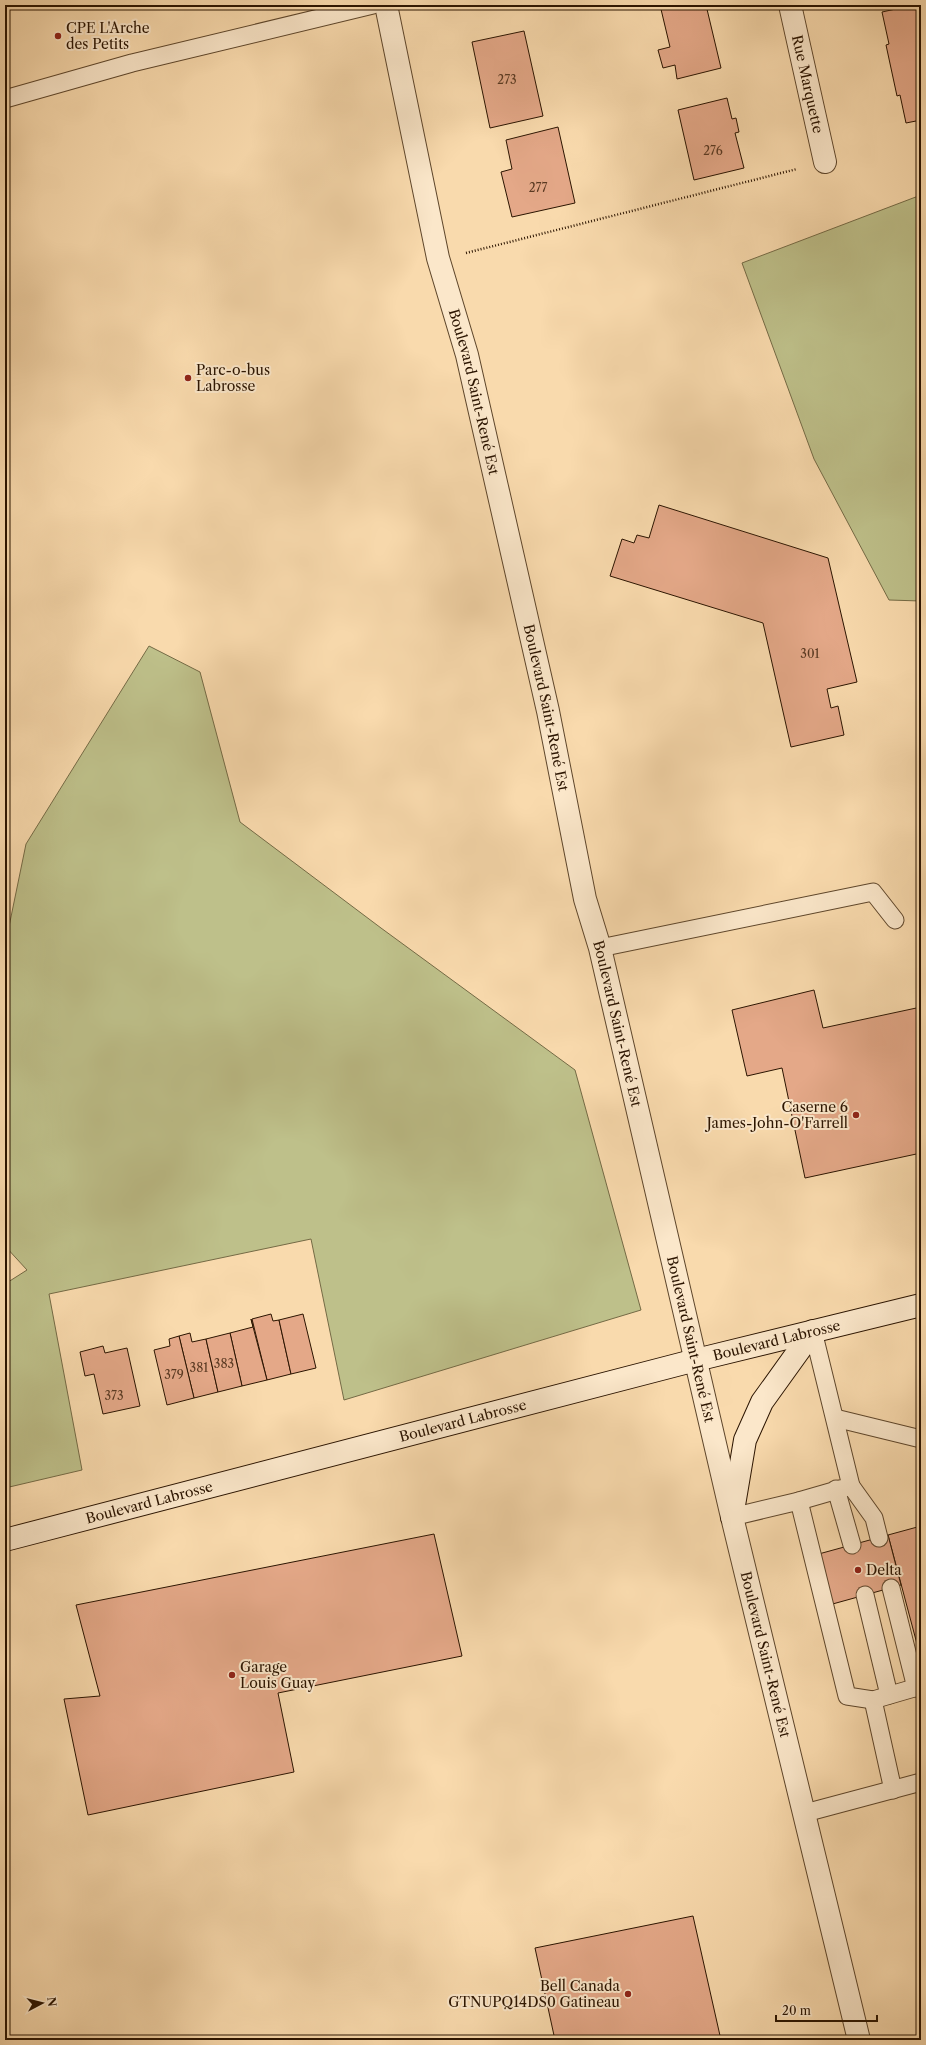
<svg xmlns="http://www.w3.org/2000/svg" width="926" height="2045" viewBox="0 0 926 2045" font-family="'Libre Caslon Text',serif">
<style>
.green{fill:#bec08a;stroke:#746a45}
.building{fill:#e4a888;stroke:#2b1400}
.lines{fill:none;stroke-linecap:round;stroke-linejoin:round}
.service-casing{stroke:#5e462b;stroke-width:19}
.minor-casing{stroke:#5e462b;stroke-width:24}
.tertiary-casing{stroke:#5e462b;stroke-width:24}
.secondary-casing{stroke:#2b1400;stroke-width:24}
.path{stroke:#2b1400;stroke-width:2.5;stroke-dasharray:1 2;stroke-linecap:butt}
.service{stroke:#fbe7ca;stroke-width:17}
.minor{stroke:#fbe7ca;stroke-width:22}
.tertiary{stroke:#fbe7ca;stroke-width:22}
.secondary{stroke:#fbe7ca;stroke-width:22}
.poi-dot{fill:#8f2418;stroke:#fbe7ca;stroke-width:1.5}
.labels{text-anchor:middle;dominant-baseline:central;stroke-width:4;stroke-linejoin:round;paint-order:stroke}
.number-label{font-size:12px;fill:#593922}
.poi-label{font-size:14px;fill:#2b1400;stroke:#fbe7ca;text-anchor:start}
.street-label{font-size:14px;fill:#2b1400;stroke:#fbe7ca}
</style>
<rect width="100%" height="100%" fill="#f9daad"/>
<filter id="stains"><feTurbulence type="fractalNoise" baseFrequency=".005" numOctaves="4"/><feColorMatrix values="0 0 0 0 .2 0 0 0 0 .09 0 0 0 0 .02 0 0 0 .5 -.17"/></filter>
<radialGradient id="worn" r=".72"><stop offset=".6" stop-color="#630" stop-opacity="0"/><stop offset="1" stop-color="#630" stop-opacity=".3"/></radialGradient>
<!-- green -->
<g class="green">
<path d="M921,195V601L889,600L814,459L742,263Z"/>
<path d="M149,646L200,672L240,822L381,928L575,1070L641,1310L344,1400L311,1239L49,1294L82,1470L5,1488V1284L27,1270L5,1246V946L26,844Z"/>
</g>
<!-- building -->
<g class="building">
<path d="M660,5H706L721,68L677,79L675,65L663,68L658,50L670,47Z"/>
<path d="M914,5H921V120L906,123L900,95L897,96L886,45L889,44L882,12Z"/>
<path d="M524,31L543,116L490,128L472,42Z"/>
<path d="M727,98L732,119L736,118L739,132L735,133L744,168L694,180L678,110Z"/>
<path d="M558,127L575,203L512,217L501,172L512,169L506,140Z"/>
<path d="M659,505L828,558L857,682L827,689L831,708L838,706L844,735L791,747L763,623L610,576L622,539L634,543L637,535L649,538Z"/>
<path d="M814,990L823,1028L921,1007V1153L805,1178L782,1068L747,1076L732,1010Z"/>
<path d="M271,1314L273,1321L279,1320L291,1374L267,1380L252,1319Z"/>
<path d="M303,1314L316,1368L291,1374L279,1320Z"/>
<path d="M251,1319L267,1380L242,1386L230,1333L253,1327Z"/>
<path d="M190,1333L192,1342L206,1339L218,1392L194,1398L179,1336Z"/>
<path d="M230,1333L242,1386L218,1392L206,1339Z"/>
<path d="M179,1336L194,1398L167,1405L154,1350L170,1346L169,1339Z"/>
<path d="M103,1346L105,1353L127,1348L140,1406L103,1414L94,1374L85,1376L80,1352Z"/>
<path d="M921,1526V1659L888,1535Z"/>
<path d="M434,1534L462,1656L278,1693L294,1772L88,1815L64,1699L100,1696L76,1605Z"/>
<path d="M888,1535L901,1585L829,1605L815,1555Z"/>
<path d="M693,1916L721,2040H555L535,1948Z"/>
</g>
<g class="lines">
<defs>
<g id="service">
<path d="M5,99L132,63L373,5"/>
<path d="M600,948L873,892L895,920"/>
<path d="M835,1418L921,1439"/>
<path d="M851,1486L874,1518L879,1538"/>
<path d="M836,1489L852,1545"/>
<path d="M799,1501L851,1486L813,1331"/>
<path d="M732,1517L799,1501L847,1696L873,1700L921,1686"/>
<path d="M891,1588L916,1688"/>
<path d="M865,1595L889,1695"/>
<path d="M873,1700L893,1790"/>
<path d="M805,1813L921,1782"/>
</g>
<g id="minor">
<path id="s1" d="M790,5L825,162"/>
</g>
<g id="tertiary">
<path id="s2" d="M386,5L438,258L467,355L548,711L585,899L600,948L732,1517L859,2040"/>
</g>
<g id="secondary">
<path d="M732,1517L745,1440L762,1402L813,1331"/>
<path id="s3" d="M5,1540L696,1360L921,1305"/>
</g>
</defs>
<!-- service casing -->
<use href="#service" class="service-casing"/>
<!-- minor casing -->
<use href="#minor" class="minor-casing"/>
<!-- tertiary casing -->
<use href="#tertiary" class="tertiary-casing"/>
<!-- secondary casing -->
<use href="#secondary" class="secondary-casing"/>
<!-- path -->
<path class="path" d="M466,253L797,169"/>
<!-- service -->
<use href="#service" class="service"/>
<!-- minor -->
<use href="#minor" class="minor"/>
<!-- tertiary -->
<use href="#tertiary" class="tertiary"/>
<!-- secondary -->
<use href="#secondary" class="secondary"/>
</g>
<!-- markers -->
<g class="poi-dot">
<circle cx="58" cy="36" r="4"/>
<circle cx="188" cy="378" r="4"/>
<circle cx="856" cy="1115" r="4"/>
<circle cx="858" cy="1570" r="4"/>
<circle cx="232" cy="1675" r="4"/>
<circle cx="628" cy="1994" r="4"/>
</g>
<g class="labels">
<!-- number labels -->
<g class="number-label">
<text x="507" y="79">273</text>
<text x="713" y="150">276</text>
<text x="538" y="187">277</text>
<text x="810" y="653">301</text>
<text x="224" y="1363">383</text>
<text x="199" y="1367">381</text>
<text x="174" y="1374">379</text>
<text x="114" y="1395">373</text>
</g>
<!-- poi labels -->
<g class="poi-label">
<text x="66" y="28">CPE L'Arche<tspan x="66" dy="16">des Petits</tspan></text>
<text x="196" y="370">Parc-o-bus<tspan x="196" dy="16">Labrosse</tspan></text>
<text x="848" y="1107" text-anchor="end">Caserne 6<tspan x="848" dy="16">James-John-O'Farrell</tspan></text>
<text x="866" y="1570">Delta</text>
<text x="240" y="1667">Garage<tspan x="240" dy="16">Louis Guay</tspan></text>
<text x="620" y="1986" text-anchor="end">Bell Canada<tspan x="620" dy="16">GTNUPQ14DS0 Gatineau</tspan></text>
</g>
<!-- street labels -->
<g class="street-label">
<text stroke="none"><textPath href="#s1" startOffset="81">Rue Marquette</textPath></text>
<text stroke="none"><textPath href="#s2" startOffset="397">Boulevard Saint-René Est</textPath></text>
<text stroke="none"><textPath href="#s2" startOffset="721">Boulevard Saint-René Est</textPath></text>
<text stroke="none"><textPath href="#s2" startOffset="1045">Boulevard Saint-René Est</textPath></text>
<text stroke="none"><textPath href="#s2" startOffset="1369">Boulevard Saint-René Est</textPath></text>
<text stroke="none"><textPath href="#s3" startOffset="797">Boulevard Labrosse</textPath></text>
<text stroke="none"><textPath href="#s3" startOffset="473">Boulevard Labrosse</textPath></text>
<text stroke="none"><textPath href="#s3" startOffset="149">Boulevard Labrosse</textPath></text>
<text stroke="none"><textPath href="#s2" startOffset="1693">Boulevard Saint-René Est</textPath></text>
</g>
</g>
<!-- margin -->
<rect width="926" height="2045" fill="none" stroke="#f9daad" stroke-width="20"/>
<rect x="6" y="6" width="914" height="2033" fill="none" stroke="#2b1400" stroke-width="2"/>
<rect x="10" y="10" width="906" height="2025" fill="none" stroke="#2b1400"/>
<!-- north arrow -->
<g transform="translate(42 2003) rotate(83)" stroke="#fbe7ca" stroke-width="3" paint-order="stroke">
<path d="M0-3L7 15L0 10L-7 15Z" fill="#2b1400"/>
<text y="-6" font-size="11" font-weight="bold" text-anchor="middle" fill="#2b1400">N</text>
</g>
<!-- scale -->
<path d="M776 2015v6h101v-6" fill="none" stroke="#2b1400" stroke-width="2"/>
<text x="782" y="2015" font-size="12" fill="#2b1400" stroke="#fbe7ca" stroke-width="3" paint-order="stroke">20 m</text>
<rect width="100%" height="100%" filter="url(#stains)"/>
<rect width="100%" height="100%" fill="url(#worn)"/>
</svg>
